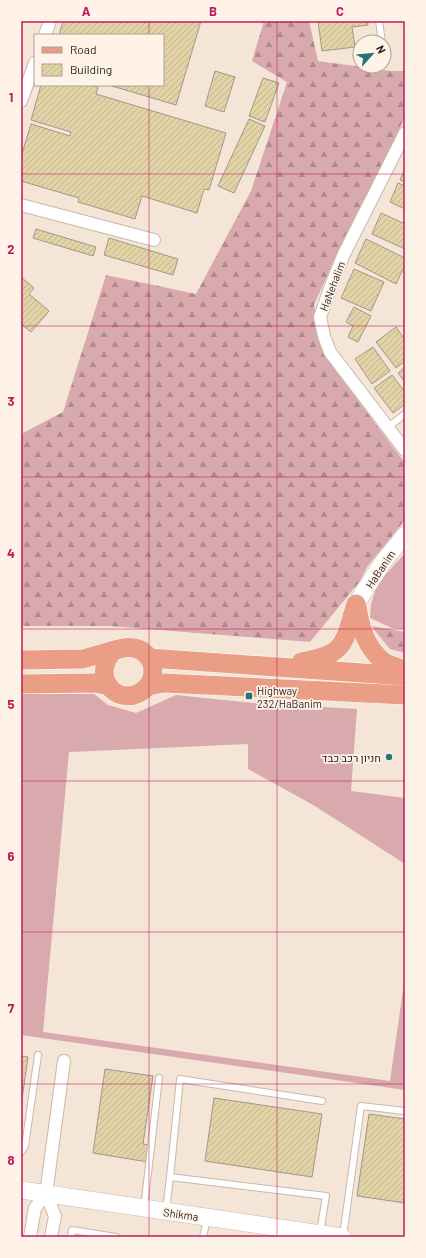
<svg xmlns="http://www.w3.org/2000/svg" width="426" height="1258" viewBox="0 0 426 1258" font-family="Barlow,Heebo,sans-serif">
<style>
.grass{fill:#d8a9ad}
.forest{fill:url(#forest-firs)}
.building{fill:url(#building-hatch);stroke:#9e9988}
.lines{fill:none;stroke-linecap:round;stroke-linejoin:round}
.lane-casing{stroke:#c8b9ac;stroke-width:8}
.street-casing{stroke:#c8b9ac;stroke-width:14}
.secondary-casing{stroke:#c8b9ac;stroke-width:18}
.primary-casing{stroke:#fff;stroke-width:20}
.lane{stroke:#fff;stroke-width:6}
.street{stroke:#fff;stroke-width:12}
.secondary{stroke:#fff;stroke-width:17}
.primary{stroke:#e99e85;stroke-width:19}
.grid{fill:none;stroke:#c2185b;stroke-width:1;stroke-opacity:0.55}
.poi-dot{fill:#297375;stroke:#fff3e8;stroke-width:1.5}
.labels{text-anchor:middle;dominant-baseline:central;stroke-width:3.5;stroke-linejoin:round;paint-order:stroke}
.street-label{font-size:11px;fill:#2b2520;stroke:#fff3e8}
.poi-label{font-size:11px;fill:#2b2520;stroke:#fff3e8;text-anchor:start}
.neatline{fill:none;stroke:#c2185b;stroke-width:1.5}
.grid-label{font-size:13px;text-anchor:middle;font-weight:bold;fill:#c2185b}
</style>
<defs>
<pattern id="forest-firs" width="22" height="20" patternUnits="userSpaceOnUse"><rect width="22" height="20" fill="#d8a9ad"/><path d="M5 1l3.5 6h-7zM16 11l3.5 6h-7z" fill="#af898c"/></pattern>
<pattern id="building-hatch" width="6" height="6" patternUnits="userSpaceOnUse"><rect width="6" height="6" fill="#e2d3a7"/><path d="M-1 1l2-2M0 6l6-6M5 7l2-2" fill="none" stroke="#c2b58f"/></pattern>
</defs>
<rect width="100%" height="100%" fill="#f4e5d7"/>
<!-- grass -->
<g class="grass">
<path d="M405,553V629L392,628L370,618L371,604L378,583Z"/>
<path d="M21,694H94L108,705L136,713L176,695L252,703L357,709L351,791L405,798V864L315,806L248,769V744L69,752L43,1032L390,1081L405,976V1090L21,1035Z"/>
</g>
<!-- forest -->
<g class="forest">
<path d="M264,21H309L318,61L391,71H405V117L375,179L345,236L314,305L324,355L405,463V520L367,567L360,581L310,642L110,626H21V434L63,412L106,275L196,294L251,191L287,82L252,61Z"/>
<path d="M371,626L405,632V653L390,649Z"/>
</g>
<!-- building -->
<g class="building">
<path d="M63,21H201L176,105L112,86L163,85V35H59Z"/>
<path d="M318,21H367L368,25L352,27L355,47L322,51Z"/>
<path d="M215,71L235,77L224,112L205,106Z"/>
<path d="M263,78L279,83L265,122L249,116Z"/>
<path d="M41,85H91L98,87L96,94L226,133L209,190L204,189L197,213L142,196L135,219L78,202L79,198L21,181V157L31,124L70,136L71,132L31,120Z"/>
<path d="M249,119L265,126L234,193L218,186Z"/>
<path d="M405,169V182L400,180Z"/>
<path d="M398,183L405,186V209L390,202Z"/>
<path d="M381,213L405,224V249L372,234Z"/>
<path d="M36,229L96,247L93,256L33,238Z"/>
<path d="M109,238L178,259L173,275L104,255Z"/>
<path d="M366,239L405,258V265L396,284L355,263Z"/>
<path d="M354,269L384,282L371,311L341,298Z"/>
<path d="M21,277L34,288L29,294L49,311L31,332L21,324Z"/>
<path d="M354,307L371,316L358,342L348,337L353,326L346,322Z"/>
<path d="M396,327L405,340V361L396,368L376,342Z"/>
<path d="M373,347L390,371L372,384L355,359Z"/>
<path d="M405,367V382L398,373Z"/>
<path d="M392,375L405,392V404L393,413L374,388Z"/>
<path d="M21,1056L28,1057L21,1106Z"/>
<path d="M105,1069L153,1076L143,1144L150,1145L148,1162L93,1153Z"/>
<path d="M214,1098L322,1114L312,1177L205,1161Z"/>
<path d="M369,1114L405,1119V1203L357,1196Z"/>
</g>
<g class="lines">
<defs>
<g id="lane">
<path d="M379,21L382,42"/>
<path d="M388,427L405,414"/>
<path d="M21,1152L25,1146L38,1055"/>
<path d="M170,1177L326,1196L320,1232"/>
<path d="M144,1208L159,1078"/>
<path d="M166,1211L170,1177L180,1079L322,1101"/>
<path d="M343,1236L361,1106L405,1111"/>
<path d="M71,1237L72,1230L116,1237"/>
<path d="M203,1237L207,1219"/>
</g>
<g id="street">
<path d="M45,35L50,21"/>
<path d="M21,101L35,63"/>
<path d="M405,133L344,254L332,283L320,317L324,336L330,352L405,450"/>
<path d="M21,205L154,240"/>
<path d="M46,1194L55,1216L51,1237"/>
<path d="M30,1237L35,1208L46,1194L64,1061"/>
</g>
<g id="secondary">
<path d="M356,604L383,562L405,535"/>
<path d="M21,1190L342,1237"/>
</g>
<g id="primary">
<path d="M357,606C360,627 366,648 384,662C390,666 399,668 405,670"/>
<path d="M149,658L405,676"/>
<path d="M21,660L83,659L114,650V651C128,644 146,647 152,664C154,672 152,681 147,687C122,712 87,679 114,650"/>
<path d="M301,662C347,654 343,644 356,604"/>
<path d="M21,684L96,683L109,686"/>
<path d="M148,686L164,683L405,695"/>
</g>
</defs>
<!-- lane casing -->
<use href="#lane" class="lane-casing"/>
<!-- street casing -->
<use href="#street" class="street-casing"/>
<!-- secondary casing -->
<use href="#secondary" class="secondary-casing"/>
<!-- primary casing -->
<use href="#primary" class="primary-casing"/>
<!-- lane -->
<use href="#lane" class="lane"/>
<!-- street -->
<use href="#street" class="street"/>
<!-- secondary -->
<use href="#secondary" class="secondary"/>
<!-- primary -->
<use href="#primary" class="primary"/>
</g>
<!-- grid -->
<path class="grid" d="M149,21V35M277,21V1237M149,85V1237M21,174H405M21,326H405M21,477H405M21,629H405M21,781H405M21,932H405M21,1084H405"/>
<!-- markers -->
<g class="poi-dot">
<rect x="245" y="692" width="8" height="8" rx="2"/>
<circle cx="389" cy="757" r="4"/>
</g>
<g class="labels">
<!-- street labels -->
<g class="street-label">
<text transform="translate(332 286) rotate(-69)">HaNehalim</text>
<text transform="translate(380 569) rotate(-56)">HaBanim</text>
<text transform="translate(181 1214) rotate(8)">Shikma</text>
</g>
<!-- poi labels -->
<g class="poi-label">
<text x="257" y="690">Highway<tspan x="257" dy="13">232/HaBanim</tspan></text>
<text x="381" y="757" text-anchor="end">חניון רכב כבד</text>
</g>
</g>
<!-- border -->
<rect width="426" height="1258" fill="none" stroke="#fff3e8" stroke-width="44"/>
<!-- legend -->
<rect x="34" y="34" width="130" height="52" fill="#fff3e8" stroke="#aaa198"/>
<rect x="42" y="47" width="20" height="6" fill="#e99e85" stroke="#aaa198"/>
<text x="70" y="54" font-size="12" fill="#2b2520">Road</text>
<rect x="42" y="64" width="20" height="12" fill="url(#building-hatch)" stroke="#aaa198"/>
<text x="70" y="74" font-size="12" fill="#2b2520">Building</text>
<!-- north arrow -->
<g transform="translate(372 54) rotate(63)"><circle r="19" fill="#fff3e8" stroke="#aaa198"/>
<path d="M0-3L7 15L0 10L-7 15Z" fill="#297375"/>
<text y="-6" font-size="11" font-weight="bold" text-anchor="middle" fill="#2b2520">N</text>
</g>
<rect x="22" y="22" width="382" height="1214" class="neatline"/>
<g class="grid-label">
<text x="86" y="16">A</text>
<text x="213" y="16">B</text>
<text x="340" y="16">C</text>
<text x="11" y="102">1</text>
<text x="11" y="254">2</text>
<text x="11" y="406">3</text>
<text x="11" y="558">4</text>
<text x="11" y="709">5</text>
<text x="11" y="861">6</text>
<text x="11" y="1013">7</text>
<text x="11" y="1165">8</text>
</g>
</svg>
